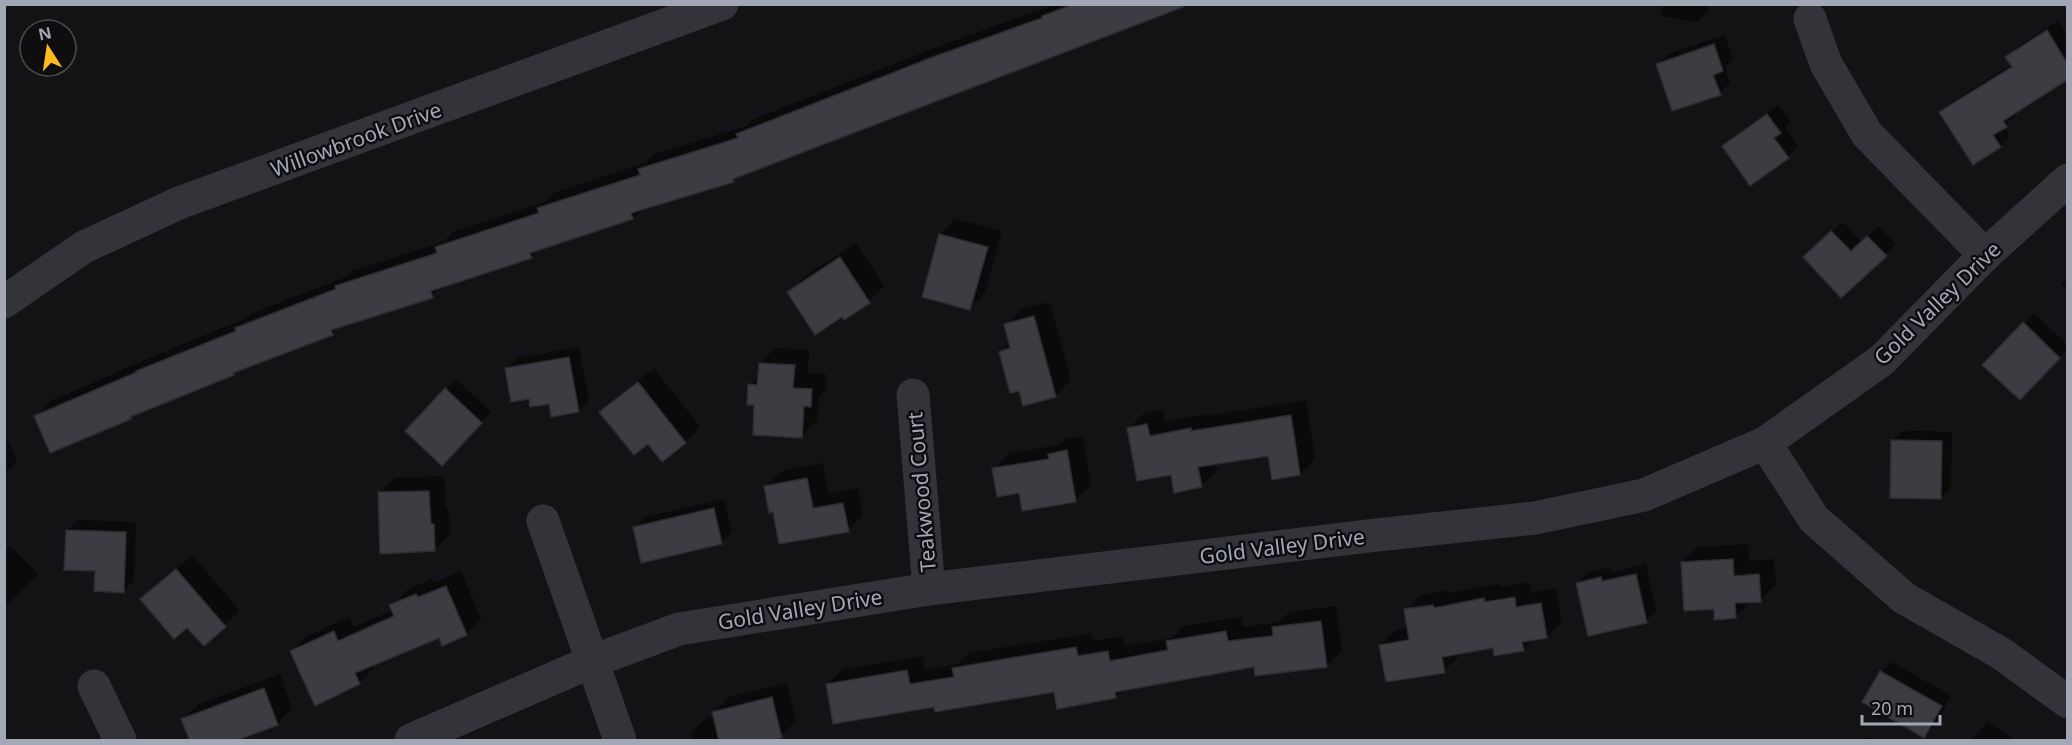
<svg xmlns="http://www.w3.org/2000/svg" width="2072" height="745" viewBox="0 0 2072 745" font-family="'Noto Sans',sans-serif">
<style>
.shadow{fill:#0007}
.building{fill:#3c3d42;stroke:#2d2d31;stroke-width:1.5}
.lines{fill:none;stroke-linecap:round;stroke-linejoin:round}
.minor{stroke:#33343a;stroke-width:33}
.labels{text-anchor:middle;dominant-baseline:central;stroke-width:5;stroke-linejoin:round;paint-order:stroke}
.street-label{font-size:21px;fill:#a3a8b6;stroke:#0e0e10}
</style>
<rect width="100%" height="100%" fill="#131315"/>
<!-- shadow -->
<g class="shadow">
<path d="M1056,4H1186L739,175L734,180L643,208L633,218L539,249L531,257L443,285L432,296L339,326L332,333L237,369L233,374L133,415L130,417L36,416L51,401L154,356L247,318L252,313L346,277L352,271L443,242L453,232L545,202L554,193L645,163L655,154L746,126L754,119L950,42Z"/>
<path d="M1663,4H1709L1708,11L1697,22L1661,16Z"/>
<path d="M2058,21L2068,37V78L2014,112L2016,115L2004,126L2010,136L2000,146L1941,112L1952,102L2012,64L2007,57L2018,46Z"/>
<path d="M1725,35L1733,59L1725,67L1730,83L1720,93L1657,65L1668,54Z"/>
<path d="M1778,105L1791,122L1785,128L1798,146L1788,157L1724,146L1734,136Z"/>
<path d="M956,219L1002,231L985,293L970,308L924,296L940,234Z"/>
<path d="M1843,222L1862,242L1879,226L1896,245L1885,255L1815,247Z"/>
<path d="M856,243L884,286L869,302L843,315L789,292L804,277Z"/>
<path d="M2068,278V293L2061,284Z"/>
<path d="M1050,302L1071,380L1056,395L1024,404L1020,389L1001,352L1010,342L1006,325L1021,309Z"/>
<path d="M2034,313L2068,345V348L2020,398L1984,365Z"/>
<path d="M579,347L589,401L579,411L550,402L507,369L517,358Z"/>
<path d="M775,348L809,350L808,373L826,374V390L819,397L817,421L801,436L756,403L750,385L759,375L760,364Z"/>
<path d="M654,368L700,427L685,442H648L601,412L617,397Z"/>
<path d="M456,379L491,412L442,464L407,430Z"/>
<path d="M1306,400L1315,459L1300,474L1269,454L1215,463L1217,470L1201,486L1172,473L1128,429L1144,413L1163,410L1165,422L1206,414V416Z"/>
<path d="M1903,430L1952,432L1951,487L1941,498L1893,441Z"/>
<path d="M4,431L17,461L4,474Z"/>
<path d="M1083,436L1091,485L1075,500L1020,491L994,469L1009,453L1059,445L1065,439Z"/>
<path d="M823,463L828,494L858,488L863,515L848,530L774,510L766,486L781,471Z"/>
<path d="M444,476L446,509H449L450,534L434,550L380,493L395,478Z"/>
<path d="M724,499L732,532L721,543L635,528L645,517Z"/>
<path d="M78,520L136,522L134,581L123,591L97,570L67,530Z"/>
<path d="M1748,544L1749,561L1774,559L1776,585L1760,600L1751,601L1735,617L1715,608L1682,562L1698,547Z"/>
<path d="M10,546L38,574L4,608V552Z"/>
<path d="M192,555L240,611L204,644L187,626L142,599Z"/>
<path d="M1646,564L1656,611L1646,621L1577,583L1588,573L1611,567L1612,572Z"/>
<path d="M461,571L481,619L466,634L439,636L373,664L374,668L359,683L292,651L307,636L349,617L354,627L393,610L391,606L407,590L432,579L433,583Z"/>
<path d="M1530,582L1531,593L1556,588L1562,622L1546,637L1534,639L1523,650L1494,646L1459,653V656L1444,671L1381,645L1396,630L1408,628L1406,610L1421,595L1448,590L1449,593L1499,584L1500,587Z"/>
<path d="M1336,606L1342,651L1326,666H1255L1124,689L1116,697L1055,690L936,705L828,684L843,669L923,656L925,670L958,664L969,653L1092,633L1093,641L1123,636L1125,646L1172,638L1183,626L1241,617L1243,627L1279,622L1289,612Z"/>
<path d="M1892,662L1951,696L1934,726L1923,736L1881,672Z"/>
<path d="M280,674L292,708L277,724L183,719L199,704Z"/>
<path d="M787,683L796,721L781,736L764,740H693L691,733L706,718L714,716V713L729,697Z"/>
<path d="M1988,721L2014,740H1971Z"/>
<path d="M1865,737L1874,740H1862Z"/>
</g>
<!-- building -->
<g class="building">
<path d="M1074,4H1183V7L733,179L734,182L631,213L633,219L530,253L532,258L431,291L433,298L331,330L333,335L233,373L234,375L130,417L131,419L50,453L34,416L137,372L136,371L236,331L235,328L336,289L335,286L437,253L435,247L539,213L537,208L640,175L638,169L738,138L736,134L933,57L1042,18V16Z"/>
<path d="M2047,30L2067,63V80L2003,121L2007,127L1993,135L2001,147L1973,165L1939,112L2012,67L2005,57Z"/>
<path d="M1714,44L1723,71L1713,75L1721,95L1672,111L1656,64Z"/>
<path d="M1767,114L1781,133L1774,138L1789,158L1750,186L1722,146Z"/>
<path d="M1831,231L1851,251L1867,236L1887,256L1841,298L1803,257Z"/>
<path d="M939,234L988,247L970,310L922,297Z"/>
<path d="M840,257L870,303L844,320L842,317L815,335L787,292Z"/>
<path d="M1034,316L1056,397L1023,406L1019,391L1010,393L999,352L1010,348L1004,324Z"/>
<path d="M2023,322L2060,358L2020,400L1982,365Z"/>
<path d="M569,357L579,412L551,417L549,404L530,407L529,399L511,402L505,368Z"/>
<path d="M759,363L795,365L793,388L812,389L811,407L804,406L802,438L753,435L754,405H747L748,384L757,385Z"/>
<path d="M638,382L686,443L662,462L648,444L634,455L599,412Z"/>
<path d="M445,388L482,423L442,466L405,431Z"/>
<path d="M1291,415L1300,475L1272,480L1268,456L1198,467L1202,487L1174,493L1171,475L1137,481L1127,428L1147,424L1150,436L1191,428V431Z"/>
<path d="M1891,440L1942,441L1941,499L1890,498Z"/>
<path d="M1067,450L1076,502L1022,511L1019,493L997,497L992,468L1049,459L1048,454Z"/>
<path d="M807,478L813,508L843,503L849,532L779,544L773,512L769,513L764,486Z"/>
<path d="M429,491L431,524H434L435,551L380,554L378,492Z"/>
<path d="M714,508L722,544L641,563L633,527Z"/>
<path d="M66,530L126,532L124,593L94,591L95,571L64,570Z"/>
<path d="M1733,559L1734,576L1759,574L1761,602L1735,603L1736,618L1714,620V609L1684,611L1681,562Z"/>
<path d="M176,569L226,627L204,646L187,628L174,639L140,599Z"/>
<path d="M1636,574L1647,623L1588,636L1576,583L1601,577L1602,581Z"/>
<path d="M446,586L467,635L442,646L439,638L355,673L360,684L315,706L290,651L334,631L338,641L394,616L389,605L416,594L418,597Z"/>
<path d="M1515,597L1516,607L1541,603L1547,638L1522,642L1524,651L1494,656L1493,648L1442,657L1445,673L1386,682L1379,645L1409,640L1404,609L1433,605L1434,608L1484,598L1485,602Z"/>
<path d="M1321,621L1327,667L1255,676L1254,667L1115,692L1116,698L1057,709L1054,692L935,712L934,707L833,724L826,684L907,670L910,684L954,677L952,668L1076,647L1078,656L1108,651L1110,661L1168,650L1166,641L1226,631L1228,641L1273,636L1272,627Z"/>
<path d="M1880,671L1942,706L1924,738L1862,702Z"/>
<path d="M264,688L278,725L235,741H190L181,719Z"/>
<path d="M772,697L782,738L770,741H719L712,712Z"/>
</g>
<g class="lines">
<!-- minor -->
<g class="minor">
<path d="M1810,19L1826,64L1867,134L1985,255"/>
<path d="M4,302L84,247L179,203L722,4"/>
<path d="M913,395L929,589"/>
<path d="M1765,443L1814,519L1904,598L2002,654L2068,702"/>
<path d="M543,521L620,740"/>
<path d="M94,686L120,740"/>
<path d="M411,740L593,661L679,629L929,589L1368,536L1535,518L1644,495L1765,443L1882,360L1985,255L2068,180"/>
</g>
</g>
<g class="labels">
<!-- street labels -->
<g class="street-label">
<text transform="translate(356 139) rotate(-20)">Willowbrook Drive</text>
<text transform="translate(1937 303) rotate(-44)">Gold Valley Drive</text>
<text transform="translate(921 492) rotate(-95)">Teakwood Court</text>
<text transform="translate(1282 546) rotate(-7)">Gold Valley Drive</text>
<text transform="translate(800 609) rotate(-9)">Gold Valley Drive</text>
</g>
</g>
<!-- border -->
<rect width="2072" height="745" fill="none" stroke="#a3a8b6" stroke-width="12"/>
<!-- north arrow -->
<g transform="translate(48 48) rotate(348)"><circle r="28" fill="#0e0e10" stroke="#4a4c52" stroke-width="1.5"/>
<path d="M0-4.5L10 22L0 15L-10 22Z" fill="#ffbb20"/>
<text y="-9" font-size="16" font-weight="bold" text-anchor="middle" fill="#a3a8b6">N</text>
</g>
<!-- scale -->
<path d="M1862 715v9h78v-9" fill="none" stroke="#a3a8b6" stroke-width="3"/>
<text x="1871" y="715" font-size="18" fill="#a3a8b6" stroke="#0e0e10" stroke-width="4.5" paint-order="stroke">20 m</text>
</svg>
